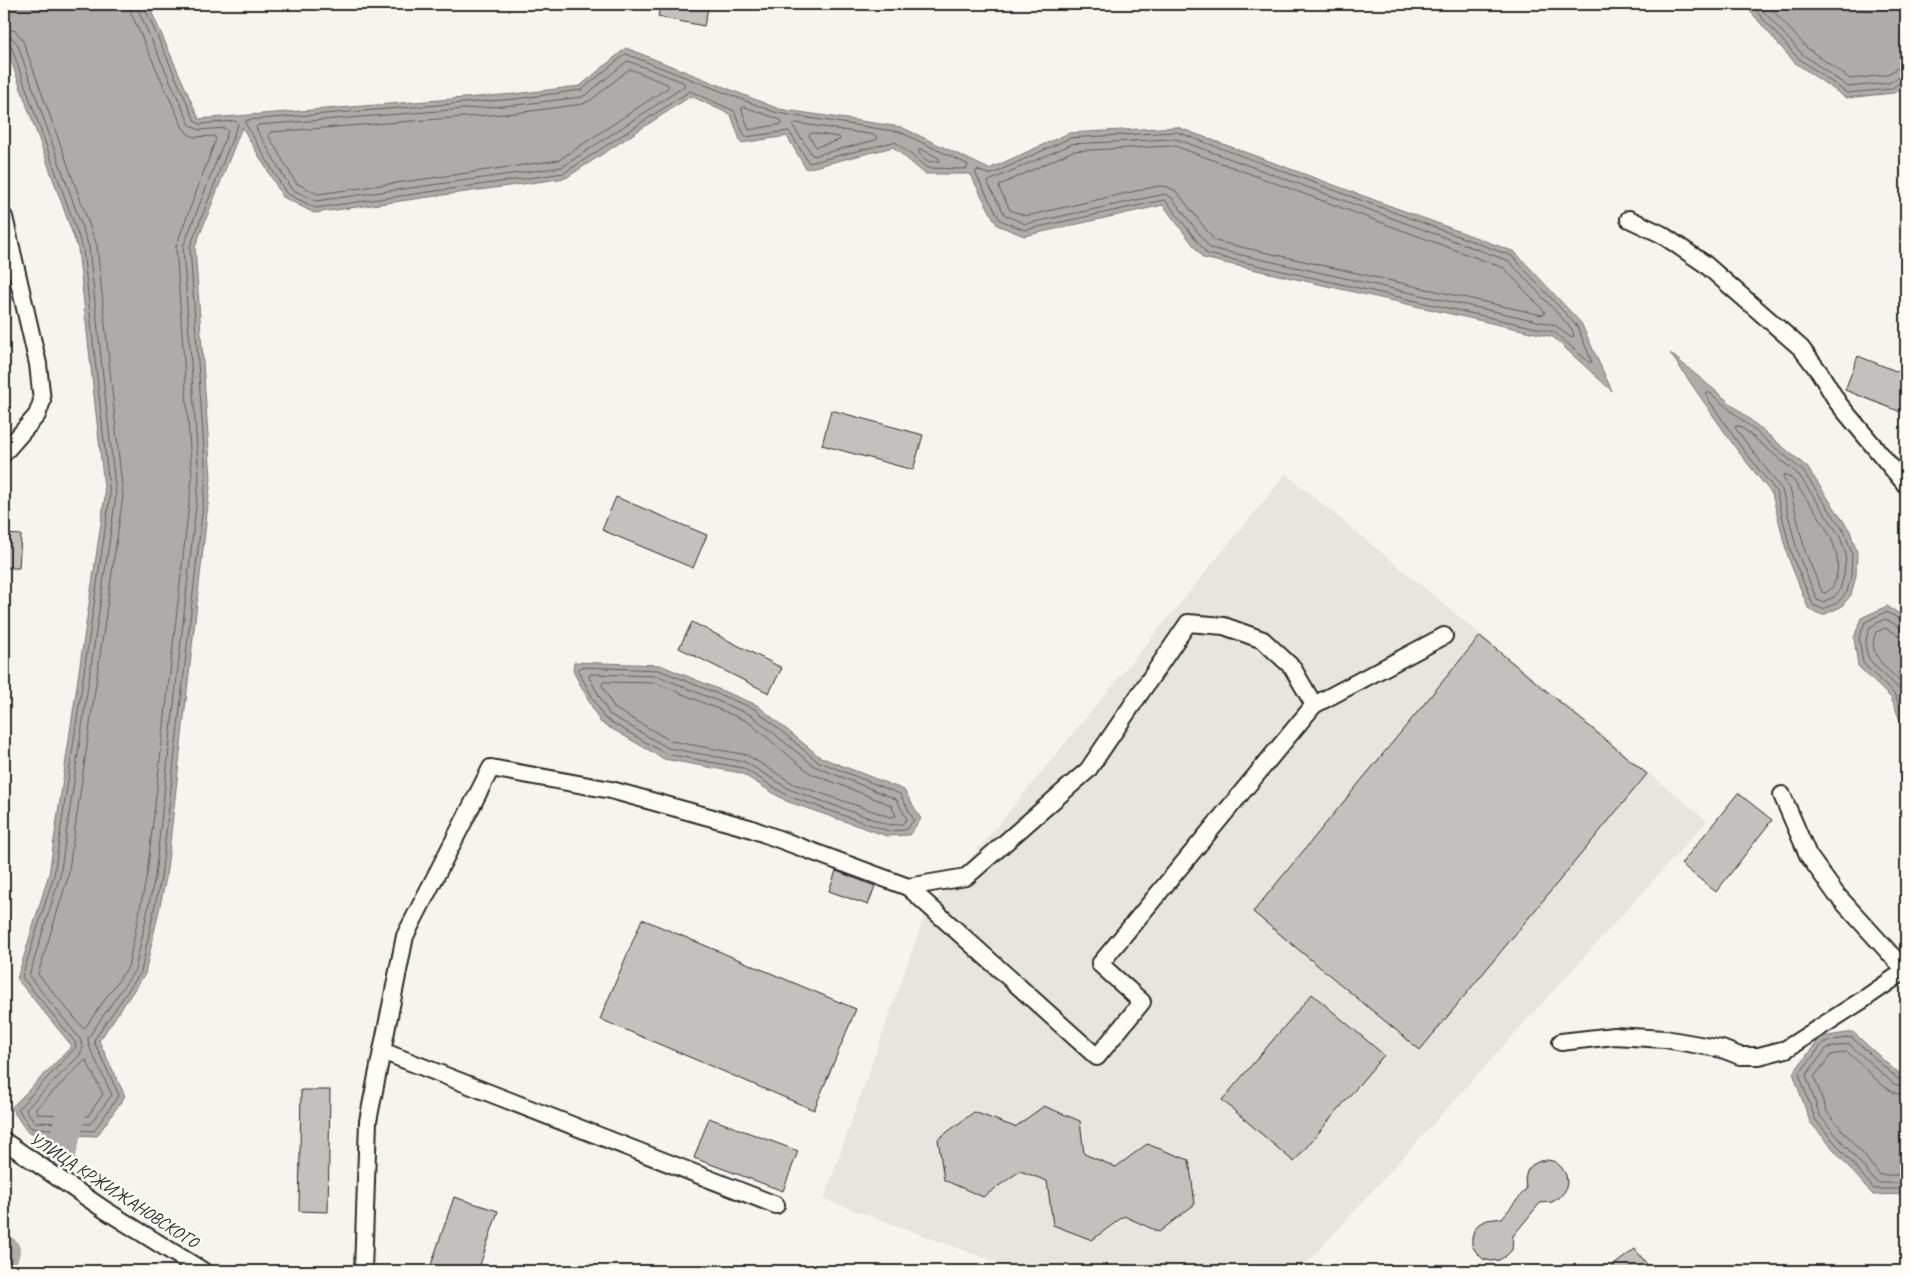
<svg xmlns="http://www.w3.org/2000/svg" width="1910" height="1275" viewBox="0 0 1910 1275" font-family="Caveat,sans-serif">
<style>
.built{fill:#e6e5e0}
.water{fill:#adaca9;stroke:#797877}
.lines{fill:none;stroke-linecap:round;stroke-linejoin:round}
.shore{stroke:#5f5f5d;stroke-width:1}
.river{stroke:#adaca9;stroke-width:30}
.building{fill:#c2c1be;stroke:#2b2b2b}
.minor-casing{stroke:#2b2b2b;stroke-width:20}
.minor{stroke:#fdfcf7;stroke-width:16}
.labels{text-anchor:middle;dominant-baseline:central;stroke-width:5;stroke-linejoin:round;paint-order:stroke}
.street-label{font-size:18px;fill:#2b2b2b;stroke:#fdfcf7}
</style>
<rect width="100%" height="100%" fill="#f5f4ef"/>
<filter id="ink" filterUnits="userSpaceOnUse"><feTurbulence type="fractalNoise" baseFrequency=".02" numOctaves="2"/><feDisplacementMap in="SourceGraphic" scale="10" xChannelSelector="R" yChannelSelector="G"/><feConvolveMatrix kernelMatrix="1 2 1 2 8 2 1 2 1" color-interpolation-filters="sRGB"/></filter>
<g filter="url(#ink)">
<!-- built -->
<path class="built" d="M1286,474L1707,821L1300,1271H1021L824,1199L925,914Z"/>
<!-- water -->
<g class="water">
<path d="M4,4H148L199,119L515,94L580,86L626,48L779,109L901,127L989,169L1069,133L1177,127L1515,252L1581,323L1612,391L1553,337L1203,258L1163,205L1024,236L997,225L970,174H925L893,147L806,169L787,136L741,143L731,115L691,96L566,178L314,213L283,197L242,127L195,247L211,478L166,878L145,974L99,1041L125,1096L97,1136L28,1133L11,1108L72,1046L17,979L49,874L105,496L78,249L4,41Z"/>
<path d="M1744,4H1906V85L1894,93L1846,98L1794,62Z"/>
<path d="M1670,353L1807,467L1850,531L1857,553L1856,576L1851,595L1841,607L1823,615L1809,610L1788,557L1772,494L1737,450Z"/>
<path d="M1887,606L1906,618V735L1891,698L1858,666L1854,638L1861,618Z"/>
<path d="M574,662L660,665L757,705L820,757L904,790L921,819L909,835L887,836L786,801L741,773L664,759L600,722L573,671Z"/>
<path d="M1853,1032L1901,1076L1906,1078V1194L1873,1195L1810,1122L1793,1073L1821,1037Z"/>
</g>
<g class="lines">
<!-- shore -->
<g class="shore">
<path d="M1750,4L1798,58L1847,93L1891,89L1902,81H1906"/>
<path d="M1757,4L1802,54L1848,87L1889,83L1900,76L1906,75"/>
<path d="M1767,4L1807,48L1850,79L1886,75L1898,68L1906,67"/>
<path d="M4,28L16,31L23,41L97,246L123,496L68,877L38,974L84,1029L128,967L147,875L192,478L176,246L216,139L214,136L194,137L188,134L183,128L131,13L130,4"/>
<path d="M4,36L12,38L17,43L89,247L116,496L60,876L29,976L80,1039L83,1047L80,1055L27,1108L26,1110L35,1122L90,1124L112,1095L89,1046L88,1038L135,970L155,876L199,478L183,247L228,131L225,128L199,130L190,125L138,10L137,4"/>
<path d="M4,42L8,43L11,46L83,249L110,496L54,875L22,977L75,1042L76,1047L18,1109L31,1128L94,1131L119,1095L95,1044L94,1040L141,972L161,877L206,478L190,247L238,124L235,121L200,124L195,121L143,4"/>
<path d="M626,54L777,113L900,132L967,164L968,167L966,169L927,168L897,143L893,142L809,163L789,131L745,137L734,111L690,91L564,173L315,208L286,193L245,123L247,120L515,99L581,90Z"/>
<path d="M628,61L683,82L685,86L562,167L316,201L291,189L256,128L258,125L516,105L582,97L587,94Z"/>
<path d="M630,69L667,84L669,87L559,160L318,194L296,183L268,135L271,132L516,113L583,104L591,100Z"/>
<path d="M745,107L781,120L782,124L749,130L742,110V108Z"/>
<path d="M796,123L875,135L878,138L876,140L813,156L793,126Z"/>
<path d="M1177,132L1512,256L1577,326L1592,362H1589L1554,332L1207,254L1167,202L1164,200L1024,230L1000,220L975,173L977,170L988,174H992L1070,138Z"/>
<path d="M812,133L839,137L840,140L816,147L809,136Z"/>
<path d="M1176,139L1509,261L1572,329L1574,336L1570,337L1555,325L1210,248L1172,198L1165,194L1025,224L1005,215L988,184L989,181L1072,144Z"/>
<path d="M1175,146L1504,268L1544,311L1545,313L1542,315L1215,241L1177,192L1168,187L1158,186L1026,216L1010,210L999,188L1000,185L1073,151Z"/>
<path d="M919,150L921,149L939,158L940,161L929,162L919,153Z"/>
<path d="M1707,393H1710L1803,471L1845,533L1852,554L1851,576L1847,592L1837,603L1823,609L1813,605L1792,556L1776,491L1741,447L1706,396Z"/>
<path d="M1736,426H1740L1799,475L1840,536L1846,555L1844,575L1840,590L1834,597L1823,602L1817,600L1798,554L1782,490L1736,429Z"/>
<path d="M1784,475H1787L1793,480C1812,508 1845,543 1836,578C1834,585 1832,590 1825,593L1822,592L1805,551L1790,489L1783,478Z"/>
<path d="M1906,622L1886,612L1865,622L1859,638L1863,663L1895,695L1906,722"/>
<path d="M1906,628L1900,627L1885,619L1870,627C1855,663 1883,668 1900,691C1903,696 1904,701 1906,706"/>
<path d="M1906,636L1897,634L1885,628L1876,632C1865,657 1892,671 1906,688"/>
<path d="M581,667L659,670L755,709L817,761L900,794L914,820L906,830L888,831L788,796L743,768L666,754L604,718L578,671Z"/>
<path d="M591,674L658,676L751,715L814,766L896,799L907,819L902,824L889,825L791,790L745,762L668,748L609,714L589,677Z"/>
<path d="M604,682L656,683L747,721L810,773L891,805L896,816L890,817L794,784L747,755L671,741L614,708L602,685Z"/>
<path d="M86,1060L103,1094L88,1116L38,1114L36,1109Z"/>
<path d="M1906,1082L1898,1079L1851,1037L1824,1042L1799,1074L1815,1119L1874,1189H1906"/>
<path d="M1906,1088L1894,1084L1849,1044L1827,1048L1806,1075L1820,1116L1877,1183H1906"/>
<path d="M1906,1096C1885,1095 1863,1064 1847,1052L1831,1055L1814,1077L1827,1112L1880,1175H1906"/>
</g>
<!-- river -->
<g class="river">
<path d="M61,1154L75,1096"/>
<path d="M4,1254L5,1251"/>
</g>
</g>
<!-- building -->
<g class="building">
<path d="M660,4H709L704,26L658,17Z"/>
<path d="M1858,356L1906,375V414L1845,390Z"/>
<path d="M831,410L923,435L913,470L822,445Z"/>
<path d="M616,497L707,535L693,568L602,530Z"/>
<path d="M4,534L21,535L19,568H4Z"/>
<path d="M692,622L782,668L769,693L679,648Z"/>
<path d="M1480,636L1647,774L1420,1050L1253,912Z"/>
<path d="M1738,793L1772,820L1716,892L1681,864Z"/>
<path d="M836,871L875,886L868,905L829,891Z"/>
<path d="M642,919L856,1009L814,1110L600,1019Z"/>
<path d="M1312,994L1384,1055L1294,1162L1222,1100Z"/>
<path d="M301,1090H330L328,1212L299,1211Z"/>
<path d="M1044,1106L1080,1121L1084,1154L1116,1167L1147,1144L1189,1160L1195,1204L1159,1232L1124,1216L1092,1240L1053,1225L1047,1181L1020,1171L983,1197L944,1180L938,1139L974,1112L1015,1127Z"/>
<path d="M709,1118L798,1151L783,1191L694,1158Z"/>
<path d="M1548,1160L1556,1162L1562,1168L1566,1175L1567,1183L1565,1191L1559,1198L1552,1202L1540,1203L1513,1236L1512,1250L1506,1256L1499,1260L1491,1261L1483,1259L1477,1253L1472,1246V1238L1474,1230L1479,1224L1487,1220L1502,1218L1526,1189L1525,1179L1527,1171L1532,1165L1540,1161Z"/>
<path d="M454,1197L498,1211L478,1271H429Z"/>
<path d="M1635,1249L1652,1271H1606Z"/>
</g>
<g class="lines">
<defs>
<g id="minor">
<path d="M4,217L38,364L42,401L37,415L4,453"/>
<path d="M1629,219L1661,234L1705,264L1801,348L1820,373L1838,403L1906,485"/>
<path d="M1782,795L1808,855L1836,894L1905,970"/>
<path d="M908,887L1097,1057L1142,1002L1100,964L1314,705"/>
<path d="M1561,1042L1614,1036L1665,1039L1722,1049L1740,1056H1759L1786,1049L1864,999L1906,970"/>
<path d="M382,1051L776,1205"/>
<path d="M4,1141L105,1210L203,1271"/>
<path d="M363,1271L368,1121L405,936L491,768L611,790L749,828L908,887L966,877L1088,770L1188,623L1224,626L1263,640L1292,667L1314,705L1444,636"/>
</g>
</defs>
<!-- minor casing -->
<use href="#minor" class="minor-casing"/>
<!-- minor -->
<use href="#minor" class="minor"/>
</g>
</g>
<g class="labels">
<!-- street labels -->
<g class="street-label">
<text transform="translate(114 1190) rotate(33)">УЛИЦА КРЖИЖАНОВСКОГО</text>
</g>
</g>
<!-- margin -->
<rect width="1910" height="1275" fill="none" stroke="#fdfcf7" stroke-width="20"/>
<rect x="10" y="10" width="1890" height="1255" fill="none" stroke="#2b2b2b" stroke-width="2" filter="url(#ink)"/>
</svg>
